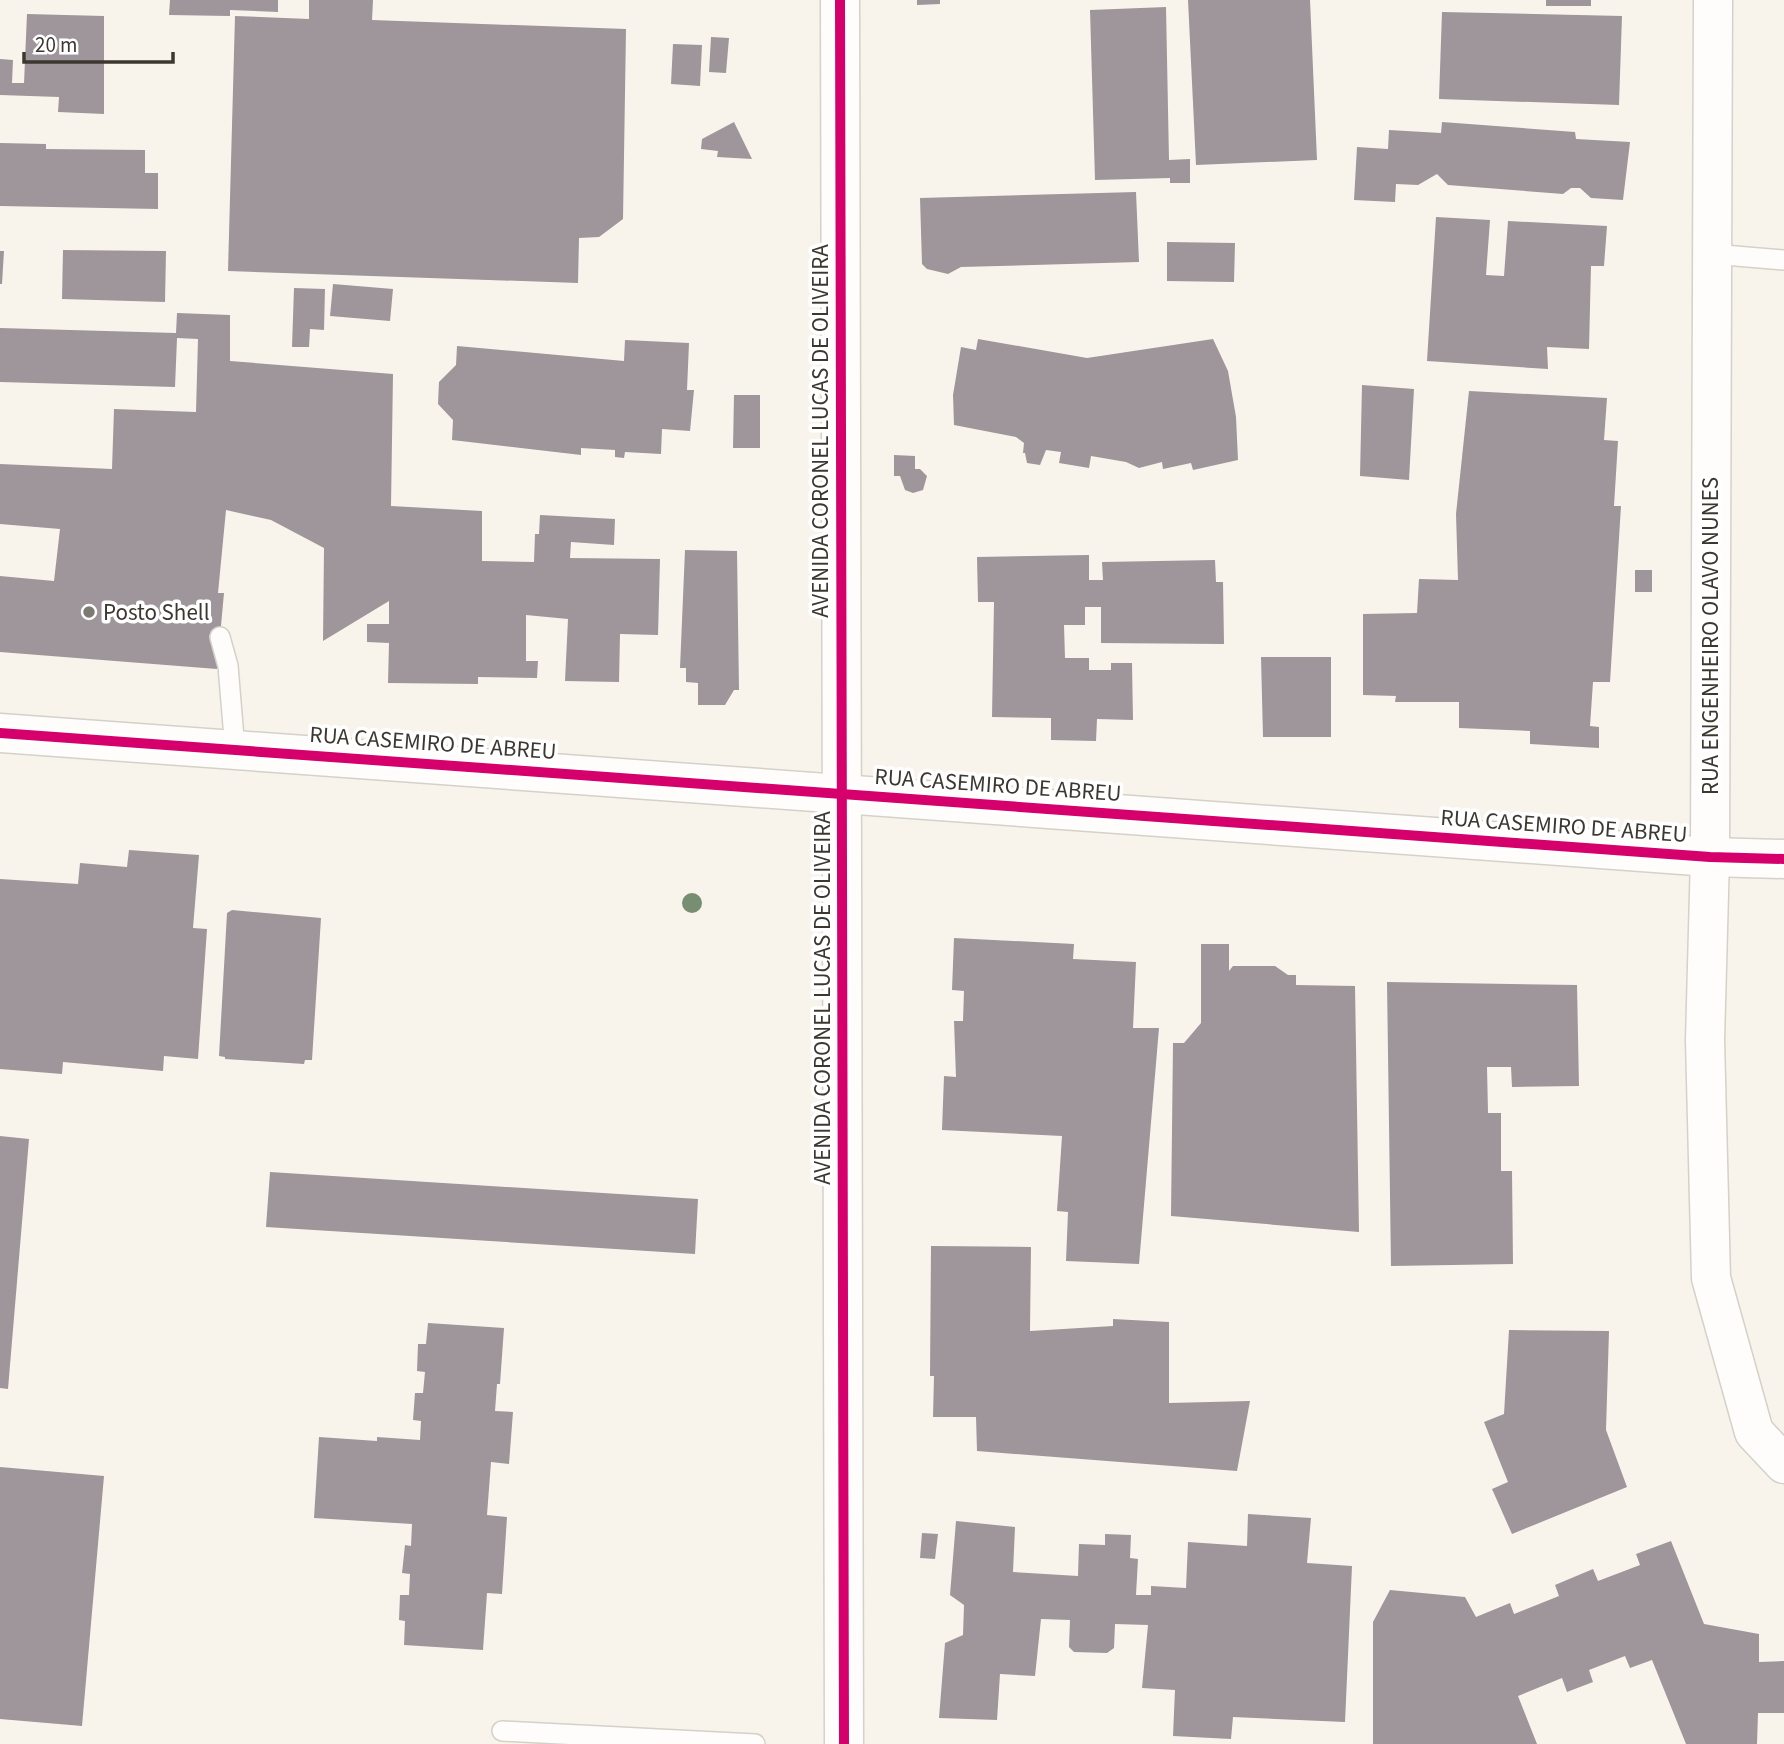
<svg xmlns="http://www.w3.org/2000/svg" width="1784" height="1744" viewBox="0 0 1784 1744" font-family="'Source Sans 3',sans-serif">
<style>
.building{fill:#9e969a}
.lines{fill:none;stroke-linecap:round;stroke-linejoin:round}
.lane-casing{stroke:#d4d1c9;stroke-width:22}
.street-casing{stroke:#d4d1c9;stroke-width:41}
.secondary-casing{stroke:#d4d1c9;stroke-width:41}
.lane{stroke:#fefdfc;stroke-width:19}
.street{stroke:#fefdfc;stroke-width:38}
.secondary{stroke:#fefdfc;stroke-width:38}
.cycleway-casing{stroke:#fff;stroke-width:15}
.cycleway{stroke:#d6006c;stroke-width:10}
.tree{fill:#778e72}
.poi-dot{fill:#7e7a71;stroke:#fff;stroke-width:2.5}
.labels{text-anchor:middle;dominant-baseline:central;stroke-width:7;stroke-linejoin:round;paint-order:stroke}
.street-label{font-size:23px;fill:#3c3830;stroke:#fff}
.poi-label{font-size:23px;fill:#3c3830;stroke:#fff;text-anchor:start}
</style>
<rect width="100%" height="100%" fill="#f8f4eb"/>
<!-- building -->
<g class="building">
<path d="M170,0H278V12L230,10V16L169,15Z"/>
<path d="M309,0H373L372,20L626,29L623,219L599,237L579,238L578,283L228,271L235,16L309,19Z"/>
<path d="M917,0H940V4L917,5Z"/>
<path d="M1188,0H1310L1317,160L1196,165Z"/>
<rect x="1546" y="0" width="45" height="6"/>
<path d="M1166,7L1169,160L1190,159V183H1170V178L1095,180L1090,10Z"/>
<path d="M1442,12L1622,16L1619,105L1439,99Z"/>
<path d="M27,14L104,16V114L58,112L59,97L0,95V59L13,60L12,83H24Z"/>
<path d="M711,37L729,38L726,73L709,72Z"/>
<path d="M673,44L702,45L700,86L671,84Z"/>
<path d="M734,122L752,159L717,157L718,151L701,149L702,139Z"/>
<path d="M1442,122L1575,132L1576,139L1630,142L1623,200L1591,198L1580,188H1571L1563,194L1448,185L1437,174L1418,185L1396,184L1395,202L1354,200L1357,147L1388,149L1389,130L1441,133Z"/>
<path d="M0,143L46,144V149L145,150V173H158V209L0,206Z"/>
<path d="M1136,192L1139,262L961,267L948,274L927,269L922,264L920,198Z"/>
<path d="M1436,217L1490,220L1486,275L1504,276L1508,221L1607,226L1604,266H1591L1589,349L1547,347L1548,369L1427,361Z"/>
<path d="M1167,242L1235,243L1234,282L1167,281Z"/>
<path d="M63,250L166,251L165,302L62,299Z"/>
<path d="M0,251H4L2,284H0Z"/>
<path d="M333,284L393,289L390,321L330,316Z"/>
<path d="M294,288L325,289L324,330L310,329L309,347H292Z"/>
<path d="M177,313L230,315V361L393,374L391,506L482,511V561L534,562L535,534H539L540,515L615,519L614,545L571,542L570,558L660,559L658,635L620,634L619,682L565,681L568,619L526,615V661H538L537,678L478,677V684L388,683L389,643L367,642V624H389V601L323,641L324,548L271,520L226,510L218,593H224L217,669L0,652V576L54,581L60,529L0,524V464L112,469L114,409L196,412L198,339L177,338L175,387L0,382V328L176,333Z"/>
<path d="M978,339L1087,358L1213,339L1228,371L1236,417L1238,460L1193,470L1191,463L1163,469L1162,462L1139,468L1126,462L1091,456L1089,468L1059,463L1061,452L1046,450L1040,465L1027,463L1025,453H1023L1024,443L1016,437L954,425L953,395L961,347L976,350Z"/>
<path d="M625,340L689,343L687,390H694L690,431L662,429L661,454L625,452L624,458L615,457V450L581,448V455L452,440L453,420L438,404L439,382L456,365L457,346L624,361Z"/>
<path d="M1362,385L1414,389L1409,480L1360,476Z"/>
<path d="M1469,391L1607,398L1604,440L1618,441L1614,506H1621L1610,682H1593L1590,726L1599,727V748L1530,744V731L1459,728V702H1395L1396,696L1363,695V614L1417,613L1419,579L1458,580L1456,514Z"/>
<path d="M734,395H760V448H733Z"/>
<path d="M894,455L915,456V469H920L927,476L923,490L913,493L905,490L900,476H894Z"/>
<path d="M685,550L737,551L739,690H734L725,705H698V683L686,682V668H680Z"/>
<path d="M1089,555V580H1103L1102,562L1215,560L1216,582H1223L1224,644L1101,643V607H1085V625H1064L1065,658H1089V670H1111V663H1132L1133,720L1097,719L1096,741L1051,740V718L992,717L994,602H978L977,557Z"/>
<rect x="1635" y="570" width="17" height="22"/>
<path d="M1261,657H1331V737H1263Z"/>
<path d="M129,850L199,855L193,928L207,929L198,1059L164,1056L163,1071L63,1062L62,1074L0,1069V879L78,884L80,863L127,867Z"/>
<path d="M232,910L321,918L312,1060H305L304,1064L225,1059V1057L219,1056L227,913Z"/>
<path d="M954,938L1074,944L1073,959L1136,962L1133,1028H1159L1139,1264L1066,1261L1068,1212L1057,1211L1062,1136L942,1130L944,1076L956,1077L954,1021H963L964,991L952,990Z"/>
<path d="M1201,944H1229V971L1233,966H1275L1288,975H1296V985L1355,986L1359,1232L1171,1216L1173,1043H1184L1201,1023Z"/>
<path d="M1387,982L1577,985L1579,1086L1512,1087L1511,1067H1487L1488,1113H1501V1171H1512L1513,1264L1391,1266Z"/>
<path d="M0,1136L29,1139L8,1389L0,1388Z"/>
<path d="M270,1172L698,1199L695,1254L266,1227Z"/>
<path d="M931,1246L1031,1247L1030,1331L1113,1326V1319L1169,1322V1403L1250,1401L1237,1471L977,1451L976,1417H933L934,1376H930Z"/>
<path d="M428,1323L504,1328L500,1384H497L495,1411L513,1412L509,1464L491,1462L487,1515L507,1517L502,1594L487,1593L483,1650L404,1645L405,1621L399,1620L400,1595H409L410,1574L402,1573L405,1545L411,1546L412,1524L314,1518L319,1437L377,1441V1437L420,1440L421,1421L413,1420L415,1393H423L425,1372L417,1371L418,1344H426Z"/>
<path d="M1509,1330L1609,1331L1606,1430L1627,1487L1512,1534L1492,1489L1508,1482L1484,1422L1504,1414Z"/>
<path d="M0,1467L104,1476L82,1726L0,1719Z"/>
<path d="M1248,1514L1311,1518L1307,1563L1352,1566L1345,1722L1233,1717L1231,1739L1173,1736L1175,1690L1142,1688L1148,1625L1115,1624L1114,1648L1107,1653L1074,1652L1069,1647L1070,1620L1041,1619L1035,1676L1000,1674L997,1720L939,1718L945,1643L963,1635L964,1605L950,1595L956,1521L1015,1527L1013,1572L1078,1576L1079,1544L1105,1545V1534L1131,1535L1130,1558L1138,1559L1136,1595H1151V1586L1186,1588L1188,1542L1247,1546Z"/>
<path d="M922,1533L938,1534L935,1559L920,1558Z"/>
<path d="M1671,1541L1704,1624L1759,1634V1662L1784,1661V1713H1758L1757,1744H1686L1652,1660L1630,1668L1625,1656L1589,1670L1593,1682L1567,1692L1562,1678L1518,1696L1537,1744H1373V1622L1390,1590L1465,1597L1476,1617L1510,1603L1514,1614L1559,1596L1555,1585L1593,1569L1598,1581L1640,1565L1636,1554Z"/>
</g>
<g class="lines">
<defs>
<g id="lane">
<path d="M1712,254L1784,260"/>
<path d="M220,637L228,666L235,750"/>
<path d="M502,1731L755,1744"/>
</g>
<path id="street" d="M1713,0L1710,857L1705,1040L1711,1278L1754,1432L1784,1464"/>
<g id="secondary">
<path d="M840,0L844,1744"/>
<path d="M0,733L1710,857L1784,859"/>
</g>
</defs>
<!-- lane casing -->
<use href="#lane" class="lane-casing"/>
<!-- street casing -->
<use href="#street" class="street-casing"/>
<!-- secondary casing -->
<use href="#secondary" class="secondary-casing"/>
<!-- lane -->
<use href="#lane" class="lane"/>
<!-- street -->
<use href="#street" class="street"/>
<!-- secondary -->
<use href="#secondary" class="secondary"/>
<defs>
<g id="cycleway">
<path d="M840,0L844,1744"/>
<path d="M0,733L1710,857L1784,859"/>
</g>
</defs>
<!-- cycleway casing -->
<use href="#cycleway" class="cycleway-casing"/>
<!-- cycleway -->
<use href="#cycleway" class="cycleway"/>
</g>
<!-- trees -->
<circle class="tree" cx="692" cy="903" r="10"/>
<!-- markers -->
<circle class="poi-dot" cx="89" cy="612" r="7"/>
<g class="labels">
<!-- street labels -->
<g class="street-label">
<text transform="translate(820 431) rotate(-90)">AVENIDA CORONEL LUCAS DE OLIVEIRA</text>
<text transform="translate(1710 636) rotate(-90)">RUA ENGENHEIRO OLAVO NUNES</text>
<text transform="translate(433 743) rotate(4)">RUA CASEMIRO DE ABREU</text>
<text transform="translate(998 785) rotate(4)">RUA CASEMIRO DE ABREU</text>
<text transform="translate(1564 826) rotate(4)">RUA CASEMIRO DE ABREU</text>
<text transform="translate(822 998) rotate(-90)">AVENIDA CORONEL LUCAS DE OLIVEIRA</text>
</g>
<!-- poi labels -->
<g class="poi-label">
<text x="103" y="612">Posto Shell</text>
</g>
</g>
<!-- scale -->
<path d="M24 52v10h149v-10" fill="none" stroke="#3c3830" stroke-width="3.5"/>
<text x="35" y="52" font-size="21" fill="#3c3830" stroke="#ffffff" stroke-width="5" paint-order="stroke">20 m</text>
</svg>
